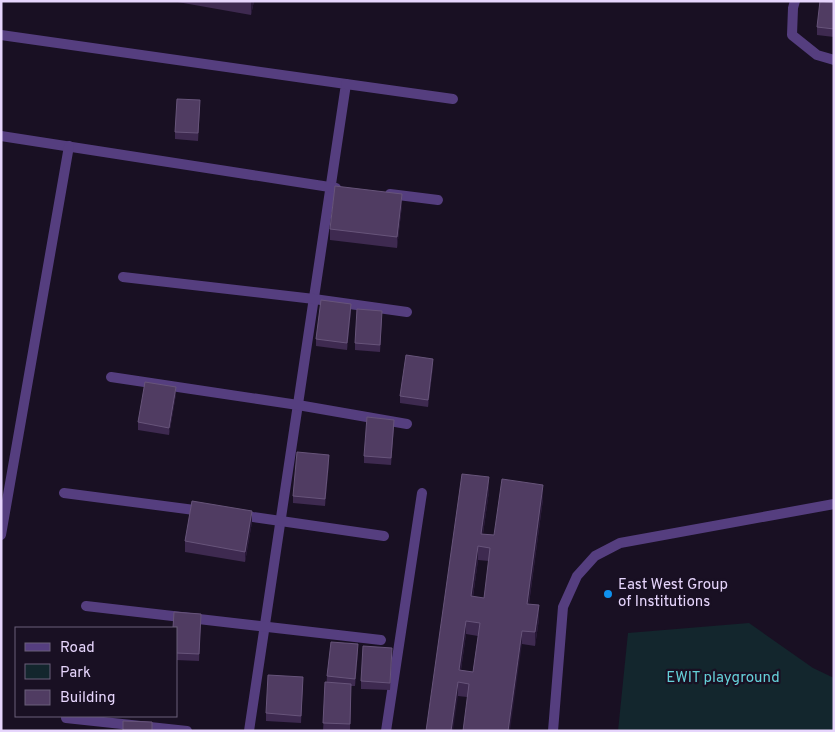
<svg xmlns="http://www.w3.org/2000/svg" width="835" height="732" viewBox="0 0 835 732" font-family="Overpass,sans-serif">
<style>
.green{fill:#13262d}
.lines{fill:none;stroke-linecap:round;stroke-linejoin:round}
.service{stroke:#553e7f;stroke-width:10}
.minor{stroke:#553e7f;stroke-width:10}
.wall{fill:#3e2a50;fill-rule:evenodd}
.shaded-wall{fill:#271836}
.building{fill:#503c62;stroke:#67547a;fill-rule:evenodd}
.poi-dot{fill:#0f91ee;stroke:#191023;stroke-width:2}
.labels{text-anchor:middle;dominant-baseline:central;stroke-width:4.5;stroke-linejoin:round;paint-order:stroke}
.poi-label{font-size:15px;fill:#e6d5fc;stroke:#191023;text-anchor:start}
.park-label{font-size:15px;fill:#65d0d8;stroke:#191023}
</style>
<rect width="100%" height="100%" fill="#191023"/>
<!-- green -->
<path class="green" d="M749,623L813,668L834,678V731H618L628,633Z"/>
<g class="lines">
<!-- service -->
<g class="service">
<path d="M386,731L422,493"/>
<path d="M553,731L563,607L577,576L595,556L620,543L834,504"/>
</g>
<!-- minor -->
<g class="minor">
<path d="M795,1L793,8L792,35L817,55L834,60"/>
<path d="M1,35L346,84L249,731"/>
<path d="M346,84L453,99"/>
<path d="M1,136L336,188"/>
<path d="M390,194L438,200"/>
<path d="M123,277L314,299L407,312"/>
<path d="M111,377L298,405L407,424"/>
<path d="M64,493L202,511"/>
<path d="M239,515L384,536"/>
<path d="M1,535L69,146"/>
<path d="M86,606L381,640"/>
<path d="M66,718L187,731"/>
</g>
</g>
<!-- wall -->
<g class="wall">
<path d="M172,1H254L251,15Z"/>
<path d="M834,1V37L817,35V27Z"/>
<path d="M200,108L198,141L175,139V132Z"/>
<path d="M402,205L397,248L330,240V229Z"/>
<path d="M351,311L347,350L316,346V339Z"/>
<path d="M382,318L380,352L355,350V343Z"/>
<path d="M433,366L428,407L400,403V396Z"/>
<path d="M176,394L169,435L138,430V422Z"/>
<path d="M394,427L391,465L364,463V456Z"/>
<path d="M329,463L325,506L293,503V496Z"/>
<path d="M489,491L483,534L494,535L543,499L529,604L539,619L535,646L522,644L467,697L458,696L426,731ZM478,560L489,561L484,598L473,597ZM466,634L478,636L473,672L461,670Z"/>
<path d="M252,522L245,562L185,552V541Z"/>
<path d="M201,614L199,661L176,660V628Z"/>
<path d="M358,652L355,686H351L350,731L323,730L327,676Z"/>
<path d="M392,655L390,690L361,689V681Z"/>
<path d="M303,684L301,723L266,721V713Z"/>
</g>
<!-- shaded-wall -->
<g class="shaded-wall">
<path d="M251,1H254L251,15Z"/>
<path d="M402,194V205L397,248V237Z"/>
<path d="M351,304V311L347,350V343Z"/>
<path d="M433,359V366L428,407V400Z"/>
<path d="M176,387V394L169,435V428Z"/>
<path d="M329,455V463L325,506V499Z"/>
<path d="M489,477V491L481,547V534Z"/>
<path d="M543,485V499L527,617V604Z"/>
<path d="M252,511V522L245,562V552Z"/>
<path d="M478,546V560L471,610V596Z"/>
<path d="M539,605V619L535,646V632Z"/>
<path d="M466,621V634L459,683V670Z"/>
<path d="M522,631V644L510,731H508Z"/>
<path d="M358,644V652L355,686V679Z"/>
<path d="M458,682V696L453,731H451Z"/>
</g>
<!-- building -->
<g class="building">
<path d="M820,1L834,3V29L817,27Z"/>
<path d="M177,99L200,100L198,133L175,132Z"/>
<path d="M335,186L402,194L397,237L330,229Z"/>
<path d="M321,300L351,304L347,343L316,339Z"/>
<path d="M357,309L382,311L380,345L355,343Z"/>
<path d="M406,355L433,359L428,400L400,396Z"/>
<path d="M145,382L176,387L169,428L138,422Z"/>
<path d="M367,417L394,420L391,458L364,456Z"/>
<path d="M297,452L329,455L325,499L293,496Z"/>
<path d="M462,474L489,477L481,534L494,535L502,479L543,485L527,604L539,605L535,632L522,631L508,731H463L469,684L458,682L451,731H426ZM478,546L490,548L484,598L471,596ZM466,621L480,623L473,672L459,670Z"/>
<path d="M192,501L252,511L245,552L185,541Z"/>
<path d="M174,612L201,614L199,654L176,653V628H173Z"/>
<path d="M331,642L358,644L355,679L327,676Z"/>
<path d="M363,646L392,648L390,683L361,681Z"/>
<path d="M268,675L303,677L301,716L266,713Z"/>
<path d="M325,682L351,684L350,724L323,723Z"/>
<path d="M123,721L152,722V731H123Z"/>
</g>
<!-- markers -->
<circle class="poi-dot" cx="608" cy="594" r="5"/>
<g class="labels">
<!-- poi labels -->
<g class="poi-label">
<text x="618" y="585">East West Group<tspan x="618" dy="17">of Institutions</tspan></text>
</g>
<!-- park labels -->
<g class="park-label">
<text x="723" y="678">EWIT playground</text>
</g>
</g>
<!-- border -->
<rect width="835" height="732" fill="none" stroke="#e6d5fc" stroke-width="5"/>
<!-- legend -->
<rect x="15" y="627" width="162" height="90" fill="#191023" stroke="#6b5f7a"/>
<rect x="25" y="643" width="25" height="8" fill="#553e7f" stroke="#6b5f7a"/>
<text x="60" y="652" font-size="15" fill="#e6d5fc">Road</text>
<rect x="25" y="664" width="25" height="15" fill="#13262d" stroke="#6b5f7a"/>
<text x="60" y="677" font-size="15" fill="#e6d5fc">Park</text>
<rect x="25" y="690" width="25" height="15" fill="#503c62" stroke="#6b5f7a"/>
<text x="60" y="702" font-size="15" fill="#e6d5fc">Building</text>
</svg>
